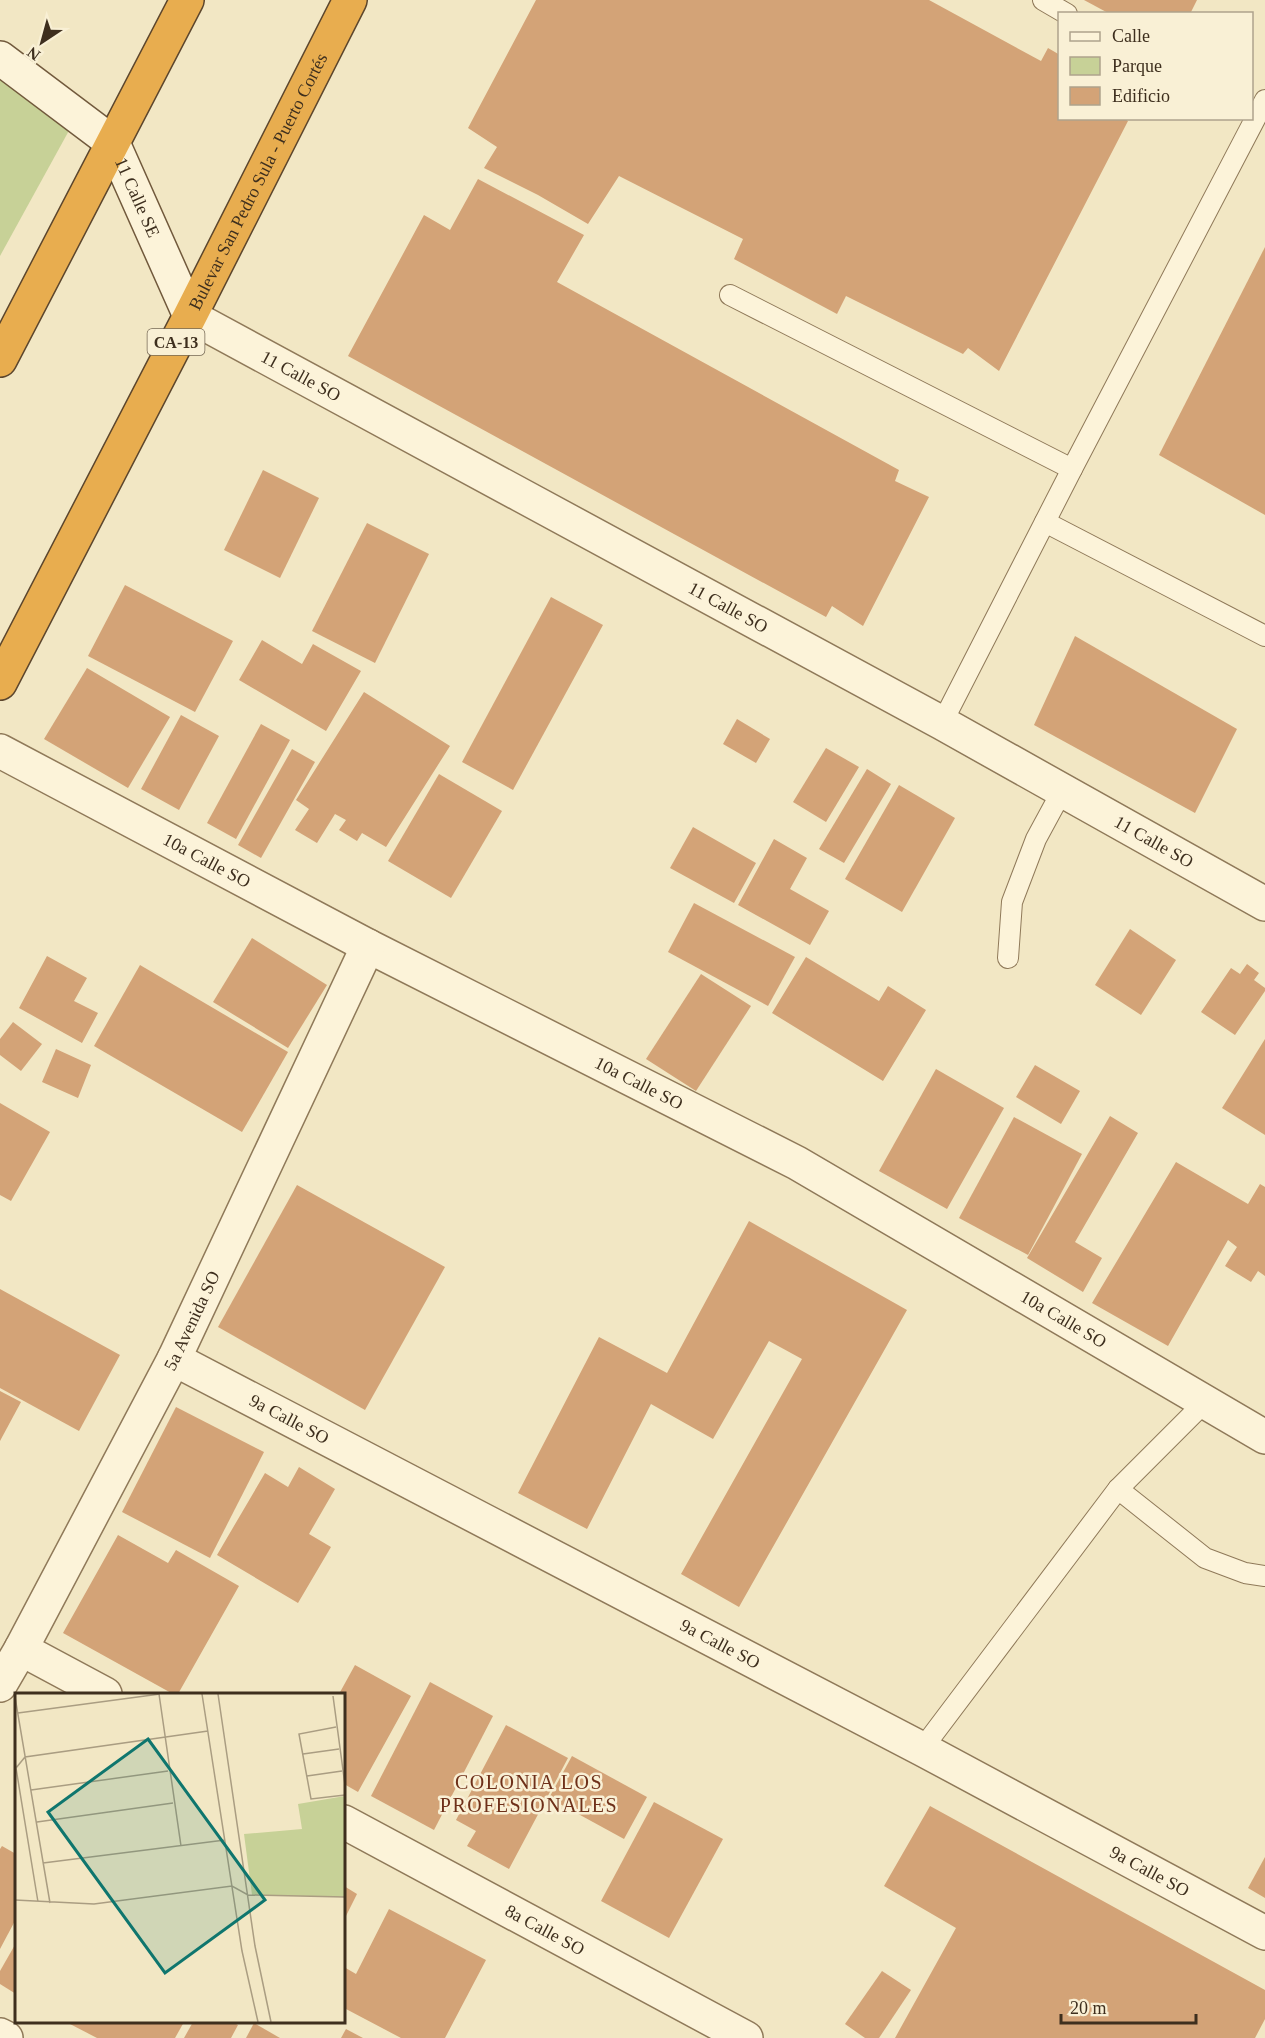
<svg xmlns="http://www.w3.org/2000/svg" width="1265" height="2038" viewBox="0 0 1265 2038" font-family="'Times New Roman',serif">
<style>
.green{fill:#c7d197}
.building{fill:#d3a377}
.lines{fill:none;stroke-linecap:round;stroke-linejoin:round}
.lane-casing{stroke:#8f7959;stroke-width:22}
.street-casing{stroke:#8f7959;stroke-width:36}
.secondary-casing{stroke:#71593c;stroke-width:36}
.highway-casing{stroke:#5c462d;stroke-width:36}
.lane{stroke:#fcf3d9;stroke-width:20}
.street{stroke:#fcf3d9;stroke-width:33}
.secondary{stroke:#fcf3d9;stroke-width:33}
.highway{stroke:#e8ad4f;stroke-width:33}
.labels{text-anchor:middle;dominant-baseline:central;stroke-width:5;stroke-linejoin:round;paint-order:stroke}
.shield{fill:#f9f0d5;stroke:#766955;stroke-width:1.5}
.shield-label{font-size:16px;font-weight:bold;fill:#3e2f1e}
.street-label{font-size:18px;fill:#3e2f1e;stroke:#f9f0d5}
.neighbourhood-label{font-size:20px;letter-spacing:1.5px;fill:#6e3019;stroke:#f9f0d5}
.inset-road{fill:none;stroke:#aa9d82;stroke-width:1.5}
.view{fill:#0f766e;fill-opacity:0.15;stroke:#0f766e;stroke-width:3}
.inset-edge{fill:none;stroke:#3e2f1e;stroke-width:3}
</style>
<rect width="100%" height="100%" fill="#f2e7c4"/>
<!-- green -->
<path class="green" d="M0,58L77,116L0,256Z"/>
<!-- building -->
<g class="building">
<path d="M536,0H929L1041,61L1048,48L1060,55V118H1124L1128,121L999,371L968,348L963,354L846,296L837,314L734,259L743,239L619,176L588,224L538,195L484,168L497,147L468,128Z"/>
<path d="M1084,0H1197L1190,14H1110Z"/>
<path d="M478,179L584,235L557,282L899,470L895,481L929,497L863,626L832,606L826,617L348,356L424,215L450,230Z"/>
<path d="M1265,247V515L1159,455Z"/>
<path d="M263,470L319,498L280,578L224,550Z"/>
<path d="M367,523L429,554L375,663L312,631Z"/>
<path d="M125,585L233,641L195,712L88,656Z"/>
<path d="M551,597L603,625L513,790L462,762Z"/>
<path d="M1075,636L1237,729L1195,813L1034,725Z"/>
<path d="M262,640L302,664L313,644L361,671L326,731L239,680Z"/>
<path d="M87,668L170,717L128,788L44,739Z"/>
<path d="M364,692L450,746L386,847L362,833L357,841L339,830L346,820L335,814L317,843L295,830L309,809L296,800Z"/>
<path d="M181,715L219,736L179,810L141,789Z"/>
<path d="M737,719L770,739L756,763L723,744Z"/>
<path d="M261,724L290,740L236,839L207,823Z"/>
<path d="M826,748L859,767L826,822L793,802Z"/>
<path d="M292,749L315,762L261,858L238,845Z"/>
<path d="M867,769L891,784L844,863L819,849Z"/>
<path d="M439,774L502,811L451,898L388,861Z"/>
<path d="M899,785L955,818L902,912L845,879Z"/>
<path d="M693,827L756,863L734,903L670,868Z"/>
<path d="M774,839L807,858L790,889L829,911L810,945L738,905Z"/>
<path d="M694,903L795,957L768,1006L668,952Z"/>
<path d="M1130,929L1176,960L1141,1015L1095,985Z"/>
<path d="M252,938L327,985L288,1048L213,1002Z"/>
<path d="M47,956L87,978L74,1001L98,1013L82,1043L19,1008Z"/>
<path d="M806,957L879,1001L888,986L926,1010L883,1081L772,1013Z"/>
<path d="M1247,964L1259,973L1254,980L1265,988V991L1235,1035L1201,1012L1231,968L1240,974Z"/>
<path d="M140,965L288,1052L242,1132L94,1046Z"/>
<path d="M701,974L751,1006L696,1091L646,1059Z"/>
<path d="M13,1022L42,1044L21,1071L0,1055V1039Z"/>
<path d="M1265,1039V1135L1222,1108Z"/>
<path d="M56,1049L91,1065L78,1098L42,1082Z"/>
<path d="M1035,1065L1080,1091L1061,1124L1016,1097Z"/>
<path d="M936,1069L1004,1108L947,1209L879,1171Z"/>
<path d="M0,1103L50,1132L11,1201L0,1195Z"/>
<path d="M1110,1116L1138,1133L1075,1242L1102,1258L1083,1292L1027,1258Z"/>
<path d="M1014,1117L1082,1154L1028,1255L959,1218Z"/>
<path d="M1176,1162L1248,1204L1260,1184L1265,1187V1276L1258,1271L1251,1282L1225,1266L1237,1247L1228,1240L1168,1346L1092,1303Z"/>
<path d="M297,1185L445,1267L365,1410L218,1327Z"/>
<path d="M749,1221L907,1310L739,1607L681,1574L802,1359L769,1341L713,1439L651,1404L587,1529L518,1493L599,1337L667,1373Z"/>
<path d="M0,1289L120,1355L79,1431L0,1388Z"/>
<path d="M0,1391L21,1402L0,1441Z"/>
<path d="M176,1407L264,1452L210,1558L122,1512Z"/>
<path d="M299,1467L335,1489L309,1534L331,1547L298,1603L217,1555L265,1473L288,1487Z"/>
<path d="M118,1535L168,1563L176,1550L239,1586L178,1694H173L63,1633Z"/>
<path d="M355,1665L411,1696L358,1792L344,1784V1694H339Z"/>
<path d="M430,1682L493,1716L434,1830L371,1796Z"/>
<path d="M506,1725L568,1758L509,1869L467,1846L476,1831L456,1820Z"/>
<path d="M572,1756L647,1797L624,1839L549,1798Z"/>
<path d="M654,1802L723,1839L669,1938L601,1901Z"/>
<path d="M930,1806L1265,1990V2019L1255,2038H895L956,1928L884,1886Z"/>
<path d="M2,1846L16,1854V1919L0,1949V1849Z"/>
<path d="M1265,1857V1898L1248,1888Z"/>
<path d="M344,1886L357,1894L344,1920Z"/>
<path d="M389,1909L486,1960L445,2038H401L346,2009L344,2014V1967L356,1974Z"/>
<path d="M16,1943V1994L0,1984V1971Z"/>
<path d="M882,1971L911,1990L879,2038H865L845,2024Z"/>
<path d="M71,2022H184L175,2038H97L70,2024Z"/>
<path d="M193,2022H232L238,2025L231,2038H184Z"/>
<path d="M254,2023L280,2038H246Z"/>
<path d="M346,2029L363,2038H341Z"/>
</g>
<g class="lines">
<defs>
<g id="lane">
<path d="M1043,0L1067,14"/>
<path d="M730,295L1072,469"/>
<path d="M1045,522L1265,636"/>
<path d="M942,723L1072,469L1265,100"/>
<path d="M1008,958L1012,902L1036,839L1062,791"/>
<path d="M1118,1489L1205,1558L1245,1573L1265,1576"/>
<path d="M922,1749L1118,1489L1205,1402"/>
</g>
<g id="street">
<path id="s1" d="M190,316L942,723L1265,904"/>
<path id="s2" d="M0,751L368,946L797,1163L1265,1437"/>
<path id="s3" d="M174,1359L922,1749L1265,1933"/>
<path d="M21,1649L105,1694"/>
<path id="s4" d="M0,1685L21,1649L174,1359L368,946"/>
<path id="s5" d="M344,1822L746,2038"/>
<path d="M0,2035L6,2038"/>
</g>
<g id="secondary">
<path id="s6" d="M0,58L113,143L190,316"/>
</g>
<g id="highway">
<path d="M0,360L187,0"/>
<path id="s7" d="M0,683L190,316L350,0"/>
</g>
</defs>
<!-- lane casing -->
<use href="#lane" class="lane-casing"/>
<!-- street casing -->
<use href="#street" class="street-casing"/>
<!-- secondary casing -->
<use href="#secondary" class="secondary-casing"/>
<!-- highway casing -->
<use href="#highway" class="highway-casing"/>
<!-- lane -->
<use href="#lane" class="lane"/>
<!-- street -->
<use href="#street" class="street"/>
<!-- secondary -->
<use href="#secondary" class="secondary"/>
<!-- highway -->
<use href="#highway" class="highway"/>
</g>
<g class="labels">
<!-- shield labels -->
<rect class="shield" x="147.5" y="329" width="57" height="26" rx="4.5"/>
<g class="shield-label">
<text x="176" y="342">CA-13</text>
</g>
<!-- street labels -->
<g class="street-label">
<text stroke="none"><textPath href="#s7" startOffset="564">Bulevar San Pedro Sula - Puerto Cortés</textPath></text>
<text stroke="none"><textPath href="#s6" startOffset="201">11 Calle SE</textPath></text>
<text stroke="none"><textPath href="#s1" startOffset="126">11 Calle SO</textPath></text>
<text stroke="none"><textPath href="#s1" startOffset="612">11 Calle SO</textPath></text>
<text stroke="none"><textPath href="#s1" startOffset="1098">11 Calle SO</textPath></text>
<text stroke="none"><textPath href="#s2" startOffset="234">10a Calle SO</textPath></text>
<text stroke="none"><textPath href="#s2" startOffset="720">10a Calle SO</textPath></text>
<text stroke="none"><textPath href="#s2" startOffset="1206">10a Calle SO</textPath></text>
<text stroke="none"><textPath href="#s4" startOffset="412">5a Avenida SO</textPath></text>
<text stroke="none"><textPath href="#s3" startOffset="130">9a Calle SO</textPath></text>
<text stroke="none"><textPath href="#s3" startOffset="616">9a Calle SO</textPath></text>
<text stroke="none"><textPath href="#s3" startOffset="1102">9a Calle SO</textPath></text>
<text stroke="none"><textPath href="#s5" startOffset="228">8a Calle SO</textPath></text>
</g>
<!-- neighbourhood labels -->
<g class="neighbourhood-label">
<text x="529" y="1782">COLONIA LOS<tspan x="529" dy="23">PROFESIONALES</tspan></text>
</g>
</g>
<!-- overview -->
<g transform="translate(15 1693)">
<rect width="330" height="330" fill="#f2e7c4"/>
<path d="M330,103V204L237,202L229,141L287,136L283,111Z" fill="#c7d197"/>
<path class="inset-road" d="M144,1L166,153M187,1L227,258L243,329M203,1L240,253L256,329M318,3L330,92M0,4L35,210M3,20L145,1M321,34L284,41L296,106L330,102M288,61L324,56M0,69L23,209M1,75L10,64L193,38M292,83L327,78M16,97L153,78M22,129L158,110M28,170L210,147M0,207L79,211L217,193L233,202L330,204"/>
<path class="view" d="M133,46L250,207L150,280L33,119Z"/>
<rect width="330" height="330" class="inset-edge"/>
</g>
<!-- legend -->
<rect x="1058" y="12" width="195" height="108" fill="#f9f0d5" stroke="#aea38c" stroke-width="1.5"/>
<rect x="1070" y="32" width="30" height="9" fill="#fcf3d9" stroke="#aea38c" stroke-width="1.5"/>
<text x="1112" y="42" font-size="18" fill="#3e2f1e">Calle</text>
<rect x="1070" y="57" width="30" height="18" fill="#c7d197" stroke="#aea38c" stroke-width="1.5"/>
<text x="1112" y="72" font-size="18" fill="#3e2f1e">Parque</text>
<rect x="1070" y="87" width="30" height="18" fill="#d3a377" stroke="#aea38c" stroke-width="1.5"/>
<text x="1112" y="102" font-size="18" fill="#3e2f1e">Edificio</text>
<!-- north arrow -->
<g transform="translate(42 42) rotate(216)" stroke="#f9f0d5" stroke-width="4.5" paint-order="stroke">
<path d="M0-4.5L10 22L0 15L-10 22Z" fill="#3e2f1e"/>
<text y="-9" font-size="16" font-weight="bold" text-anchor="middle" fill="#3e2f1e">N</text>
</g>
<!-- scale -->
<path d="M1061 2014v9h135v-9" fill="none" stroke="#3e2f1e" stroke-width="3"/>
<text x="1070" y="2014" font-size="18" fill="#3e2f1e" stroke="#f9f0d5" stroke-width="4.5" paint-order="stroke">20 m</text>
</svg>
